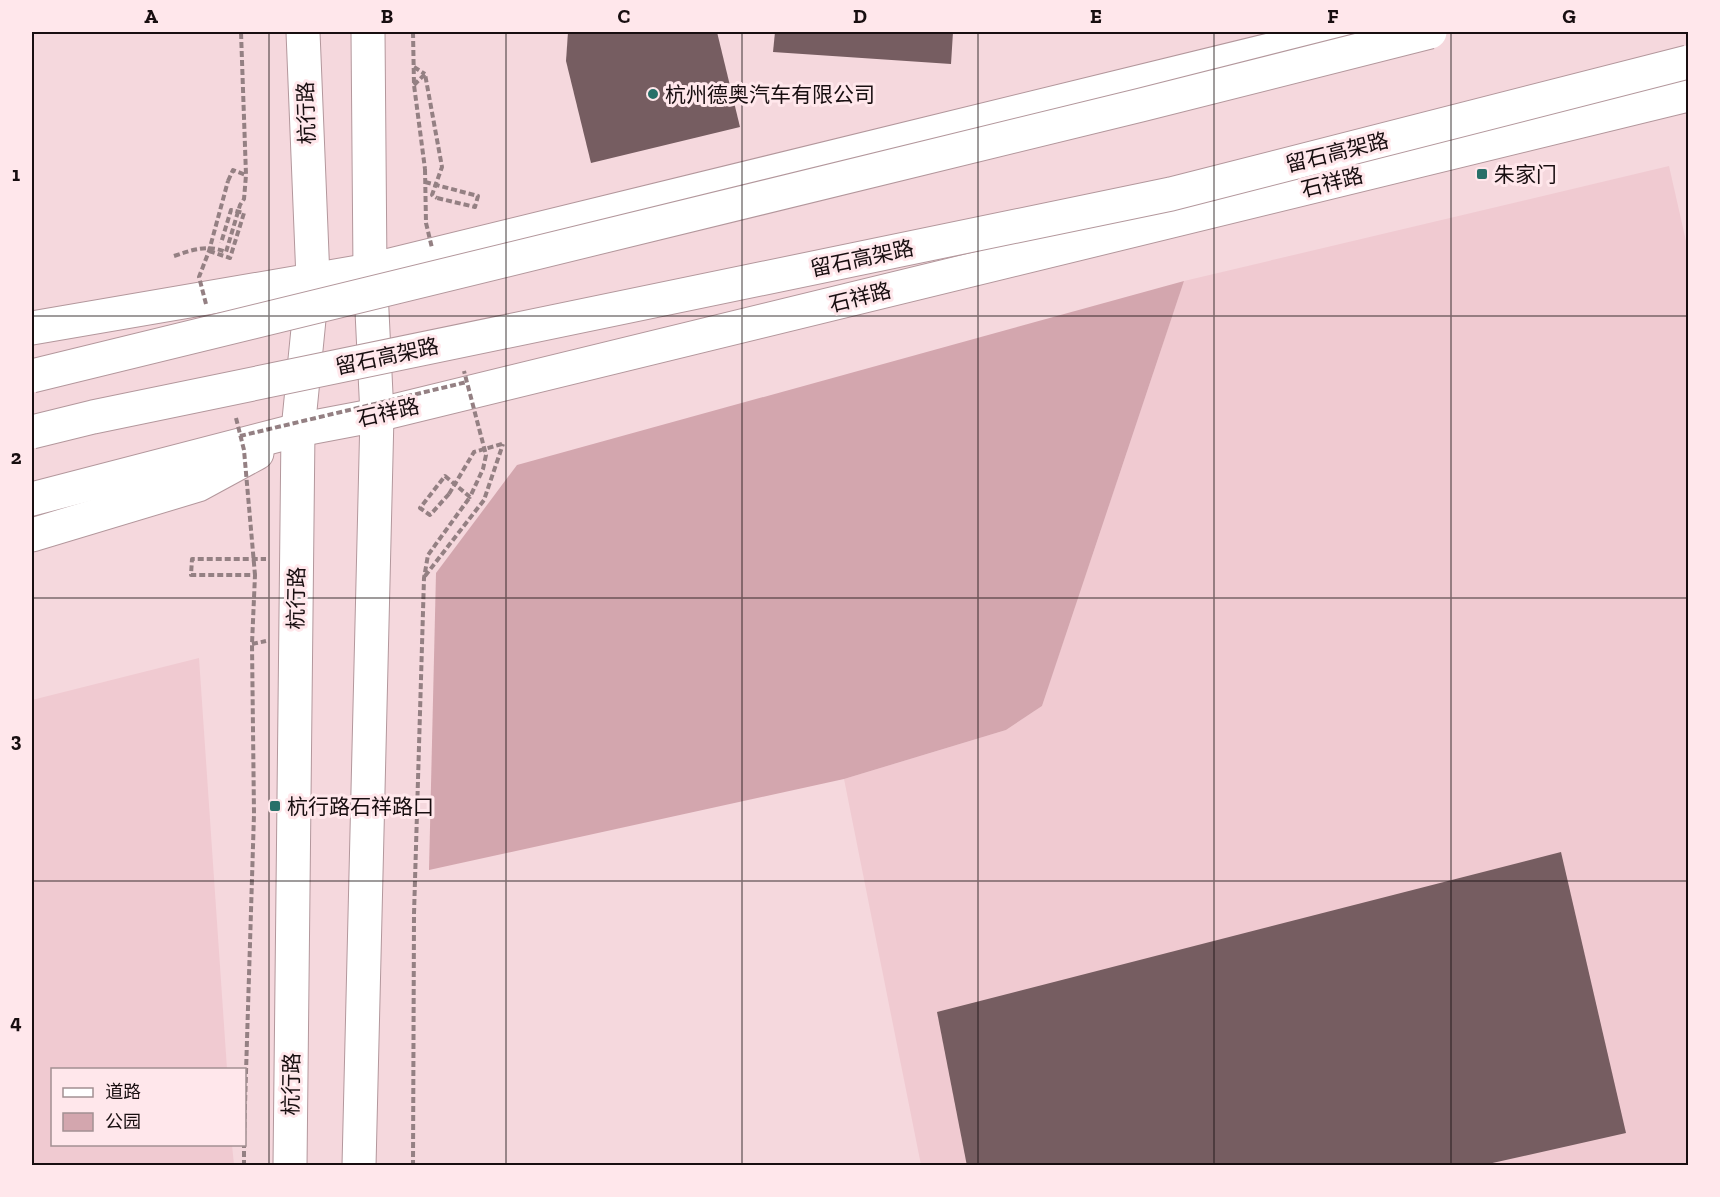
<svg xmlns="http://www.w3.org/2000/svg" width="1720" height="1197" viewBox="0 0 1720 1197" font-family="'Zilla Slab','Noto Sans SC',serif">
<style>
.built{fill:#f0cad1}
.green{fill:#d3a6ae}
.building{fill:#765d61}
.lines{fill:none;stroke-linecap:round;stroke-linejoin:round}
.secondary-casing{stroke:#b3979c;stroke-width:35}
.primary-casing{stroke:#b3979c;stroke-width:35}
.path{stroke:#948083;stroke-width:4;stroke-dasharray:6 3;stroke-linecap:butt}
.secondary{stroke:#fff;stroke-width:33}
.primary{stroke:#fff;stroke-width:33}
.highway-bridge-casing{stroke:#b3979c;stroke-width:35;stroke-linecap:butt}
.path-bridge{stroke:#948083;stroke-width:4;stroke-dasharray:6 3;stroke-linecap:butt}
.highway-bridge{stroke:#fff;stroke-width:33}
.grid{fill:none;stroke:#180e10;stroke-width:1.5;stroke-opacity:0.55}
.poi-dot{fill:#287069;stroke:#ffe7eb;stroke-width:2}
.labels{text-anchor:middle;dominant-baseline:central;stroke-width:6;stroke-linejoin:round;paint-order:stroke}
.poi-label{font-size:21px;fill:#180e10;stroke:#ffe7eb;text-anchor:start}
.street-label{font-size:21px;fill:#180e10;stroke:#ffe7eb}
.neatline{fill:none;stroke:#180e10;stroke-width:2}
.grid-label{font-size:20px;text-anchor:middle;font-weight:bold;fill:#180e10}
</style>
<rect width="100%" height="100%" fill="#f5d8dd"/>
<!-- built -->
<g class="built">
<path d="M1669,166L1688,250V1165H921L844,779L1006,730L1042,706L1184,281Z"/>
<path d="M199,658L227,1069L52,1070V1144L232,1145L234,1165H32V700Z"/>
</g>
<!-- green -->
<path class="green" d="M1184,281L1042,706L1006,730L844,779L429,870L436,573L517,465Z"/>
<!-- building -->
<g class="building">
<path d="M568,32H717L740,127L591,163L566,61Z"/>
<path d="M775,32H953L951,64L773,52Z"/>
<path d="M1561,852L1626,1133L1479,1166H967L937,1012Z"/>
</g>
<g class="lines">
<defs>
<g id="secondary">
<path d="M290,1166L298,430L313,279L303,32"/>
<path d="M359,1166L377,415L370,270L368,32"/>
</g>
<g id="primary">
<path d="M32,328L370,270L1343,32"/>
<path d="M32,499L298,430L377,415L1688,95"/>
<path d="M32,535L198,485L257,453"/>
</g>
</defs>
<!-- secondary casing -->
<use href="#secondary" class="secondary-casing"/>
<!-- primary casing -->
<use href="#primary" class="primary-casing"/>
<!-- path -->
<g class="path">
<path d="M413,32L414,85L425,169"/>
<path d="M414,67L425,74"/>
<path d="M414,85L425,74L442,167L432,195L437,198"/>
<path d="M228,181L233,170L246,175"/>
<path d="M174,256C192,250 207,244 226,252L240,205L244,199L246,175L241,32"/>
<path d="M449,494L474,452L502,444"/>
<path d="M425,576L484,500L503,444"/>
<path d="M252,644L266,641"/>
<path d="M244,1137L254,814L252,644L255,575H191L192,559H266"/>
<path d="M244,1166V1144"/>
<path d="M413,1166L414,914L424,578L428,555L470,497"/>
</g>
<!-- secondary -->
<use href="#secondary" class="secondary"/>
<!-- primary -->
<use href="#primary" class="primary"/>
<defs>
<g id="highway-bridge">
<path d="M32,376L1141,105L1430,32"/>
<path d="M32,432L93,417L1171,194L1688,62"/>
</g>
</defs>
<!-- highway-bridge casing -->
<use href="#highway-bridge" class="highway-bridge-casing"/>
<!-- path-bridge -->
<g class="path-bridge">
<path d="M425,169L426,223L432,248"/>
<path d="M425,182L478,196L475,207L437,198"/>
<path d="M209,251L230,258L244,213L231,210L221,243"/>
<path d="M206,304L199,277L209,251L228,181"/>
<path d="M236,418L244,450L255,575"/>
<path d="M240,436L467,382"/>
<path d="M449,494L430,515L420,508L445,476L470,497L483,469L486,455L464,371"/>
</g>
<!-- highway-bridge -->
<use href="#highway-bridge" class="highway-bridge"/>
</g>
<!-- grid -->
<path class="grid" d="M269,32V1166M506,32V1166M742,32V1166M978,32V1166M1214,32V1166M1451,32V1166M32,316H1688M32,598H1688M32,881H1688"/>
<!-- markers -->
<g class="poi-dot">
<circle cx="653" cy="94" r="6"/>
<rect x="1476" y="168" width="12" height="12" rx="3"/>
<rect x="269" y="800" width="12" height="12" rx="3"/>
</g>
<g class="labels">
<!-- poi labels -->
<g class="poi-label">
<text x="665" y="94">杭州德奥汽车有限公司</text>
<text x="1494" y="174">朱家门</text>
<text x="287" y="806">杭行路石祥路口</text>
</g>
<!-- street labels -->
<g class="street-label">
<text transform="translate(306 113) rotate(-92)">杭行路</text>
<text transform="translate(1337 152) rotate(-14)">留石高架路</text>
<text transform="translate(1332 182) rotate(-14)">石祥路</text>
<text transform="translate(862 258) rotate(-12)">留石高架路</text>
<text transform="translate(860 297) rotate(-14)">石祥路</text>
<text transform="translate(387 356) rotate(-12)">留石高架路</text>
<text transform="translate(388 412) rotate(-13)">石祥路</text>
<text transform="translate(296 598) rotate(-89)">杭行路</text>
<text transform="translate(291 1084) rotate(-89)">杭行路</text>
</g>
</g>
<!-- border -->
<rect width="1720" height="1197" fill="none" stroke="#ffe7eb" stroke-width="66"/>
<!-- legend -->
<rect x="51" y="1068" width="195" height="78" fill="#ffe7eb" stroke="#a39093" stroke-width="1.5"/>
<rect x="63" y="1088" width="30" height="9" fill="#ffffff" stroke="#a39093" stroke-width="1.5"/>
<text x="105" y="1098" font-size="18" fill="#180e10">道路</text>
<rect x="63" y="1113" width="30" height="18" fill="#d3a6ae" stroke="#a39093" stroke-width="1.5"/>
<text x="105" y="1128" font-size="18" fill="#180e10">公园</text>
<rect x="33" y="33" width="1654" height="1131" class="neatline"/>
<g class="grid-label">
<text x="151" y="23">A</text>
<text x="387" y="23">B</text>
<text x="624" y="23">C</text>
<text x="860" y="23">D</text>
<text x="1096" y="23">E</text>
<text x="1333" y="23">F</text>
<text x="1569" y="23">G</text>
<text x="16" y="181">1</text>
<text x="16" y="464">2</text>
<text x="16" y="747">3</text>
<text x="16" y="1029">4</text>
</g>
</svg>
